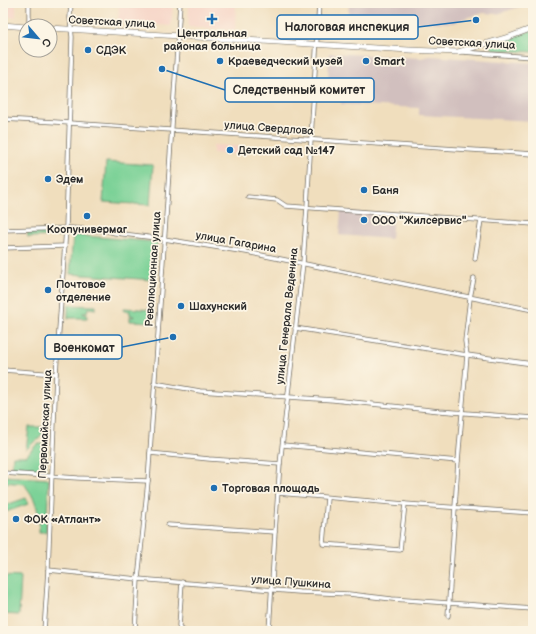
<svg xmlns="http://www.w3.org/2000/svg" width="536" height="634" viewBox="0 0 536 634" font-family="'Balsamiq Sans',sans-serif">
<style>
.built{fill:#f6d2c4}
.industrial{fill:#d1bfbe}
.green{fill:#7ad196;stroke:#527e60}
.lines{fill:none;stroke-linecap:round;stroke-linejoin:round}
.street-casing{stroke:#706a5e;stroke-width:5}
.secondary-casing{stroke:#706a5e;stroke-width:6}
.street{stroke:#fff;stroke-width:3.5}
.secondary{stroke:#fff;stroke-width:5}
.poi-dot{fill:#1f6fb2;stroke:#fcf5e5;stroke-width:1.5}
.labels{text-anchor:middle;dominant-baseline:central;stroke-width:3.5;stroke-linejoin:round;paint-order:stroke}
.street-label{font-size:11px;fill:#2b2b2b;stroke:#fcf5e5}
.poi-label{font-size:11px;font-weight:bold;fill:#2b2b2b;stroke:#fcf5e5;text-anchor:start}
.leader{fill:none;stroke:#1f6fb2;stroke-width:1.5}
.callout-dot{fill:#1f6fb2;stroke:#fcf5e5;stroke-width:1.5}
.callout{fill:#fcf5e5;stroke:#1f6fb2;stroke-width:1.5}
.callout-label{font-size:12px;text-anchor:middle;font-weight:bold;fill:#2b2b2b}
</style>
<rect width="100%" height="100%" fill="#fcf5e5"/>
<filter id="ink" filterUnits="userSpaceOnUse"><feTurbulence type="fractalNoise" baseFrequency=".025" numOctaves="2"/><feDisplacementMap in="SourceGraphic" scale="8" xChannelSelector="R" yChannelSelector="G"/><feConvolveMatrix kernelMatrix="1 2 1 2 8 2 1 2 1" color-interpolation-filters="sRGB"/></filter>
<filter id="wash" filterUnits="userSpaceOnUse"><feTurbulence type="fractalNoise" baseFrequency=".012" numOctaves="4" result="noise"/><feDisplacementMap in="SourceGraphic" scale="16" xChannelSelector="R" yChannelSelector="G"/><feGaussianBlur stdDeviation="0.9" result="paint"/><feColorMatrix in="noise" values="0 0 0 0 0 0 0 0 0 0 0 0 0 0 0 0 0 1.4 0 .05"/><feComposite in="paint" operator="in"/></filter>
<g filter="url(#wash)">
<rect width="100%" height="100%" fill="#f0debd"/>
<!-- built -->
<g class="built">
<path d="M3,3H16V17L3,16Z"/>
<path d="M119,3H173L171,26L118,22Z"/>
<path d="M189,3H236L235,30L188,27Z"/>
<path d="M213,145L247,147L246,155L213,153Z"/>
</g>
<!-- industrial -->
<g class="industrial">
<path d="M349,3H530L529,4L497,14L484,13L465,18L454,23L348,20Z"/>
<path d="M329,53L421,58L430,56L533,63V121L419,115V108L341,104L342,88L328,86Z"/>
<path d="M341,211L393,215L391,239L339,235Z"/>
</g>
<!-- green -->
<g class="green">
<path d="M533,30V52L494,50L491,47V44Z"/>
<path d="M106,162L153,165L150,205L103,202Z"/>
<path d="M59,231L62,233L61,236L28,237L27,232Z"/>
<path d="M73,235L157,242L154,280L70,274Z"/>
<path d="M68,305L96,306V309L88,308L87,312H84L83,314H87V318H68Z"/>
<path d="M124,308L153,310L152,322L130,321V317H134V316L130,315V311H124Z"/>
<path d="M29,427H47L38,440H36L26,450Z"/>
<path d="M37,444H48L46,470L12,469L13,456H26Z"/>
<path d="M3,476L49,479L46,532H39C40,520 38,505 31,494C29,490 26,488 25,484L3,482Z"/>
<path d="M26,498L28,504L3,513V506Z"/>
<path d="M3,576L21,577L19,615L3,614Z"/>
</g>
</g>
<g filter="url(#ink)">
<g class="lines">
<defs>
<g id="street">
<path d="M29,26V3"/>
<path d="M462,52L533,57"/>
<path d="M3,119L55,122L317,140L533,154"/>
<path d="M248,197L277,200L286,206L533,224"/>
<path d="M3,230L71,228L108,231L115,233L164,239L246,252L320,267L533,310"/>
<path d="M3,248L65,246"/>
<path d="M475,259L481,220"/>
<path d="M295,328L467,355L533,364"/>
<path d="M3,370L56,374"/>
<path d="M154,383L200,391L333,400L440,411L533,418"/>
<path d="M283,445L458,461"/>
<path d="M150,453L209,459L280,464"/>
<path d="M3,473L78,478L148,481"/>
<path d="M278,493L405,504L533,513"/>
<path d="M327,498L323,544L400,550L405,504"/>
<path d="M168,525L275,532"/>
<path d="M48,570L138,579L299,592L349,594L392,599L533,609"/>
<path d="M182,582L179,626L180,629L184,631"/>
<path d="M448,616L458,461L467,355L465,341L470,298L474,278"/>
<path d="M44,631L48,570L56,374L66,228L72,37L70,18L71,3"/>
<path d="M135,631L138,579L148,481L167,202L180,3"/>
<path d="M269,631L275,532L280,464L303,263L307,207L319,3"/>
</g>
<g id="secondary">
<path d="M3,25L26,27"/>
<path d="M50,28L409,50L458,52L509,37L533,28"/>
</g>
</defs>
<!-- street casing -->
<use href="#street" class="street-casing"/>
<!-- secondary casing -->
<use href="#secondary" class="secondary-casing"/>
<!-- street -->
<use href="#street" class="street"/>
<!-- secondary -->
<use href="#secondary" class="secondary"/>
</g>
</g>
<!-- markers -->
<g class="poi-dot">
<path d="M210 13h4v4h4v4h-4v4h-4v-4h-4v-4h4z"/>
<circle cx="88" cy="50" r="4"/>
<circle cx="220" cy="61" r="4"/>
<circle cx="366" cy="61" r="4"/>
<circle cx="230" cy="150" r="4"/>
<circle cx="48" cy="179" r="4"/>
<circle cx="364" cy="190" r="4"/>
<circle cx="87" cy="216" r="4"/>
<circle cx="364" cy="220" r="4"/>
<circle cx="48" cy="290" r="4"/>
<circle cx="181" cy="306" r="4"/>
<circle cx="214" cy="488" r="4"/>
<circle cx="16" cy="519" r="4"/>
</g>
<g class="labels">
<!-- street labels -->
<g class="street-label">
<text transform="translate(112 22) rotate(3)">Советская улица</text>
<text transform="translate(472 43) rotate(3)">Советская улица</text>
<text transform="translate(269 128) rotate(4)">улица Свердлова</text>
<text transform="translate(236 242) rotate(10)">улица Гагарина</text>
<text transform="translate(153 269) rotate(-86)">Революционная улица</text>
<text transform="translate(287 316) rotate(-84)">улица Генерала Веденина</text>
<text transform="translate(45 424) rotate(-87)">Первомайская улица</text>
<text transform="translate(291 582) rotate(4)">улица Пушкина</text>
</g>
<!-- poi labels -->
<g class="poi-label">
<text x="212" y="33" text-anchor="middle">Центральная<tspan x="212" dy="13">районая больница</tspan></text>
<text x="96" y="50">СДЭК</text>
<text x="228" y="61">Краеведческий музей</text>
<text x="374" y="61">Smart</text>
<text x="238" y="150">Детский сад №147</text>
<text x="56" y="179">Эдем</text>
<text x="372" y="190">Баня</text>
<text x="372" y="220">ООО "Жилсервис"</text>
<text x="87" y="229" text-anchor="middle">Коопунивермаг</text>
<text x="56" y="284">Почтовое<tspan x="56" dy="13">отделение</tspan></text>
<text x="189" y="306">Шахунский</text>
<text x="222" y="488">Торговая площадь</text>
<text x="24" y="519">ФОК «Атлант»</text>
</g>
</g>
<!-- callouts -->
<path class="leader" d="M476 20L418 27M162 69L225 90M173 337L122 347"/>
<g class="callout-dot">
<circle cx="476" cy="20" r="4"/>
<circle cx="162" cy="69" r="4"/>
<circle cx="173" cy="337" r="4"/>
</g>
<g class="callout">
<rect x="277" y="15" width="141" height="24" rx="4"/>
<rect x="225" y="78" width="149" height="24" rx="4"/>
<rect x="45" y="335" width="77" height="24" rx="4"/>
</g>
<g class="callout-label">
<text x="347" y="31">Налоговая инспекция</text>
<text x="299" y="94">Следственный комитет</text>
<text x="84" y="352">Военкомат</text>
</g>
<!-- margin -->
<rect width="536" height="634" fill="none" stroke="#fcf5e5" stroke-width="16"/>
<!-- north arrow -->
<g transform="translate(38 38) rotate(118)"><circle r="19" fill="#fcf5e5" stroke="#a8a49b"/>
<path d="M0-3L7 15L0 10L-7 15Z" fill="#1f6fb2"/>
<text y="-6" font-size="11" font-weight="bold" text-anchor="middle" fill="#2b2b2b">С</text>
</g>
</svg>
